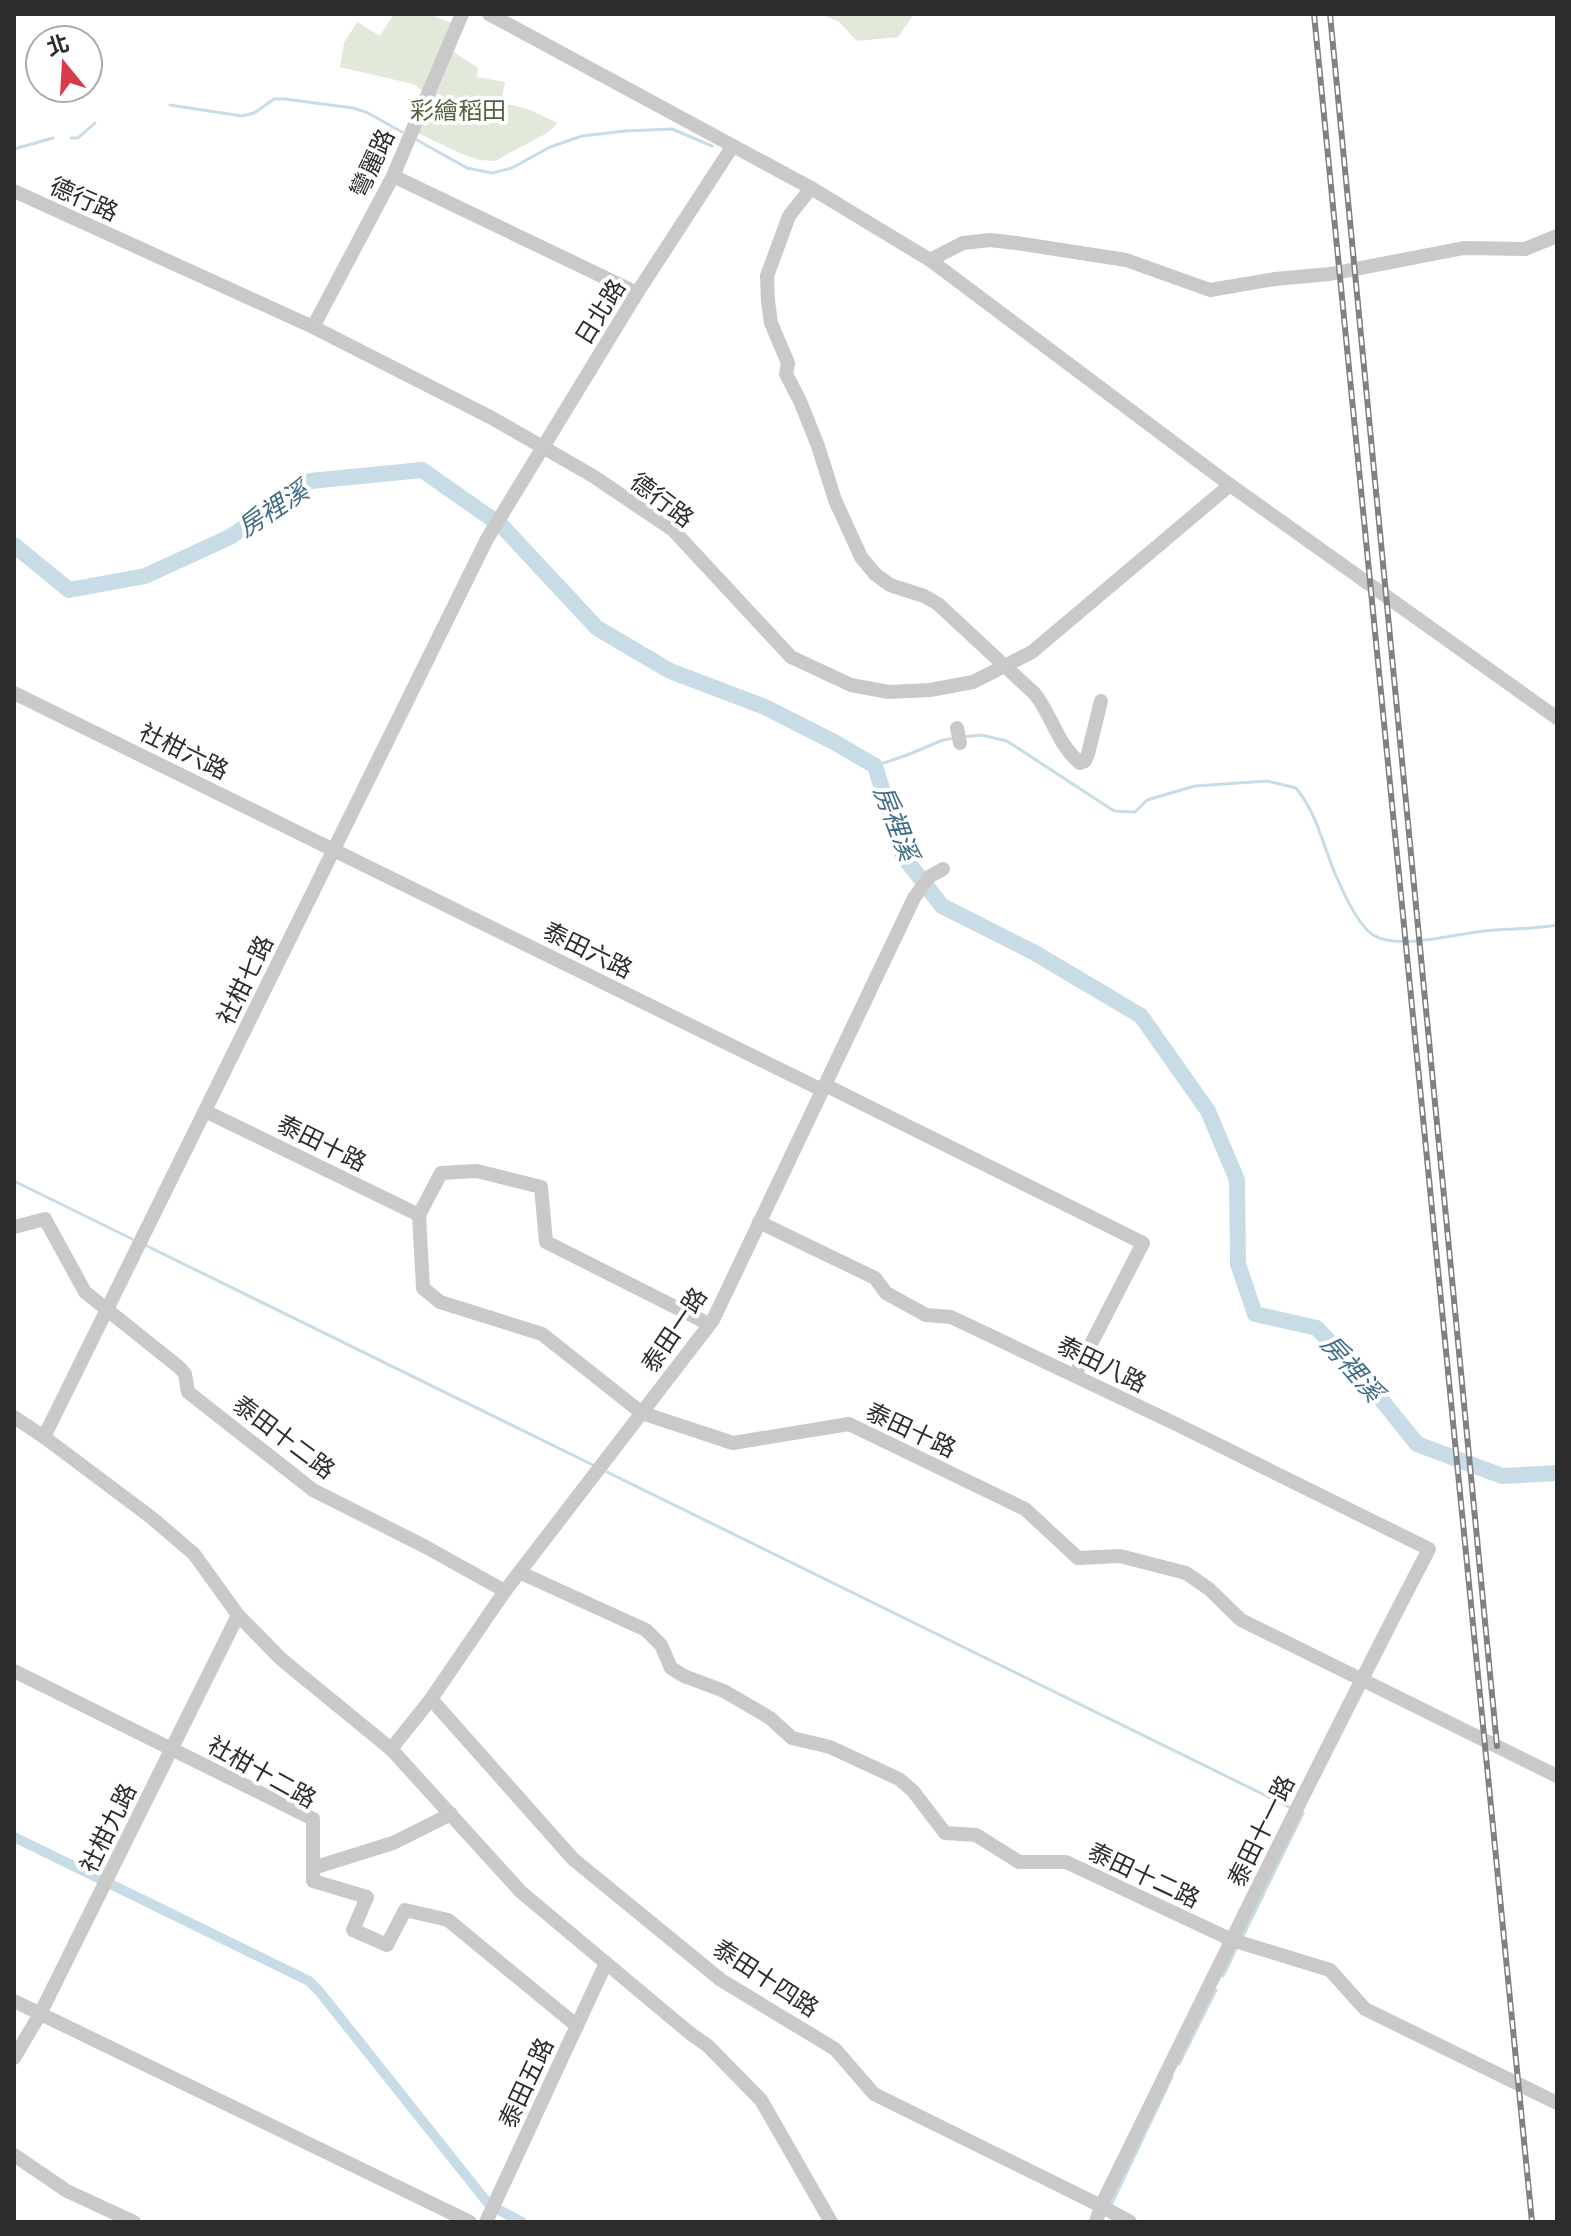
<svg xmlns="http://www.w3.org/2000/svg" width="1571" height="2236" viewBox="0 0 1571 2236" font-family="'DM Sans','Noto Sans TC',sans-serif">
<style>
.green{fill:#e2e9da}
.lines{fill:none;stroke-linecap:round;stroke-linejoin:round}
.stream{stroke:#c7dce7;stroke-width:3}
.canal{stroke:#c7dce7;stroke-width:10}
.river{stroke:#c7dce7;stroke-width:16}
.minor{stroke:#c9c9c9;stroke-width:14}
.rail-casing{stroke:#818181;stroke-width:6}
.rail{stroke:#fff;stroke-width:3;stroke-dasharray:9;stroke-linecap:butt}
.labels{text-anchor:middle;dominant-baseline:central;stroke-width:8;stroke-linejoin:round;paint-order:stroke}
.park-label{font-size:24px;fill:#50633d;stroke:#fff}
.street-label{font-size:24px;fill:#2c2c2c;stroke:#fff}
.water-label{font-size:26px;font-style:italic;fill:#416e86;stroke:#fff}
</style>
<rect width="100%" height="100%" fill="#fff"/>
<!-- green -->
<g class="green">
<path d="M394,14H429L456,25L446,47L478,68L477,77L505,82L501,103L528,109L558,123L547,133L495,161L480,160L464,155L407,128L424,91L413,84L340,67L344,43L357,22L380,36Z"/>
<path d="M820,14H914L898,37L857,41L839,22Z"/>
</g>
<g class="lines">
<!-- stream -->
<g class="stream">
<path d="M170,105L242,116L254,113L274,99H285L353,108L366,112L402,132"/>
<path d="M71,138H78L95,123"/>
<path d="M417,140L467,168L492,173L512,168L550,147L582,136L625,131L672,129L712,146"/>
<path d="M14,149L53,138"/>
<path d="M963,737L981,735L1007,741L1114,811L1135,812L1147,800L1195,786L1267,781L1296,788C1318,815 1323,847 1337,878C1344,894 1358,925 1373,935C1397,950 1451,935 1477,932C1504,928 1530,930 1557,925"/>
<path d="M875,766L907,755L943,740L955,738"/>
<path d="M14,1181L132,1239"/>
<path d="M147,1246L593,1465"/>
<path d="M607,1472L1289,1807"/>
<path d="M1243,1936L1303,1813"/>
<path d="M1223,1976L1236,1949"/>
<path d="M1179,2064L1216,1990"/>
<path d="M1112,2203L1172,2077"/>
</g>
<!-- canal -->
<g class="canal">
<path d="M14,1837L309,1981L319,1991L487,2202"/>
<path d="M497,2209L522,2222"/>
</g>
<!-- river -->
<path class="river" d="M14,545L69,590L145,576L230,537L310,481L422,470L502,526L597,628L670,671L765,707L834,742L875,766L903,856L942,906L1035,953L1141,1016L1208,1111L1237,1180L1238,1264L1255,1314L1317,1328L1380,1398L1417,1444L1502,1476L1557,1473"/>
<!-- minor -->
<g class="minor">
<path d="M489,14L811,188L930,260L1230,485L1557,718"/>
<path d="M393,176L637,293"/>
<path d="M811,188L789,216L767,276L768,301L771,323L788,363L786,374L800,401L818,446L835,500L861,557L875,574L890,585L924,596L938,604L1035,694C1052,716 1058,745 1080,763L1085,761L1088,754L1101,701"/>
<path d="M14,191L313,327L492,418L593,476L673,530L791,657L851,685L889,692L930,690L973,682L1032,652L1230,485"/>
<path d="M930,260L963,243L990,240L1016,243L1126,260L1210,290L1275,279L1330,274L1464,248L1525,249L1557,236"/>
<path d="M313,327L393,176L462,14"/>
<path d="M14,693L822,1090"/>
<path d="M957,728L960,743"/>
<path d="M825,1085L1143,1243L1075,1375"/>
<path d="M205,1111L419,1215L423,1288L440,1302L542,1334L642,1413L733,1443L849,1424L1025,1509L1078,1558L1120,1556L1186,1573L1209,1589L1241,1620L1557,1776"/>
<path d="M419,1215L441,1173L477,1171L541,1187L546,1242L709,1324"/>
<path d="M759,1222L875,1278L886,1293L926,1315L951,1317L1176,1424L1429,1549C1316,1766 1209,1986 1101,2206L1096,2222"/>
<path d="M14,1227L45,1219L85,1292L180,1368L185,1374L188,1392L313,1490L424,1546L505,1591"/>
<path d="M14,1417L44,1437L152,1518L194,1554L238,1615L281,1659L391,1749L521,1892L691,2034L708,2046L761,2100L831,2222"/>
<path d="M44,1437L487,539L637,293L732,147"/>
<path d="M521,1573L646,1630L661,1645L671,1668L684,1676L724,1691L770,1718L792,1738L830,1747L899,1779L913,1791L945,1833L976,1835L1019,1862H1066L1232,1940L1330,1970L1365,2009L1557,2103"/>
<path d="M14,1671L313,1819V1881L367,1897L353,1930L387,1945L405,1910L448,1920L577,2026"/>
<path d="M431,1699L573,1859L721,1980L835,2049L874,2094L1101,2206L1130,2222"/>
<path d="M391,1749L431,1699L505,1591L713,1320L914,898L929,877L943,869"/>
<path d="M313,1868L393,1843L451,1814"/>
<path d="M14,2001L470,2222"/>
<path d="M14,2058L40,2014L238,1615"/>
<path d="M14,2155L67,2191L134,2222"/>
<path d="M486,2222L606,1963"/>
</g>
<defs>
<g id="rail">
<path d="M1314,14L1532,2222"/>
<path d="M1330,14L1497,1746"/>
</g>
</defs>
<!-- rail casing -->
<use href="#rail" class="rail-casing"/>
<!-- rail -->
<use href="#rail" class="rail"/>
</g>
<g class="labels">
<!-- park labels -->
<g class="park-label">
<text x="458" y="110">彩繪稻田</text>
</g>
<!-- street labels -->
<g class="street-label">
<text transform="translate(372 163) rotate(-65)">彎麗路</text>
<text transform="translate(84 199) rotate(24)">德行路</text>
<text transform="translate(600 312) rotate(-58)">日北路</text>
<text transform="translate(662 500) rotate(37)">德行路</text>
<text transform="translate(184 751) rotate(26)">社柑六路</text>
<text transform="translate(588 950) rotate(26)">泰田六路</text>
<text transform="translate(245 980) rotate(-64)">社柑七路</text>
<text transform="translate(322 1143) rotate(26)">泰田十路</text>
<text transform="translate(674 1330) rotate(-56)">泰田一路</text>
<text transform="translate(1102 1364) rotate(26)">泰田八路</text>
<text transform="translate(911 1430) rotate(25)">泰田十路</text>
<text transform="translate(284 1437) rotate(37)">泰田十二路</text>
<text transform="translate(262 1772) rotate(29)">社柑十二路</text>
<text transform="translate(108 1828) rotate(-64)">社柑九路</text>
<text transform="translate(1261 1831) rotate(-64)">泰田十一路</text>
<text transform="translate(1144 1875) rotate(25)">泰田十二路</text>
<text transform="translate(766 1978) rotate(33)">泰田十四路</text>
<text transform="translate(526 2083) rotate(-65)">泰田五路</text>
</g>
<!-- water labels -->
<g class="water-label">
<text transform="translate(273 509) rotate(-33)">房裡溪</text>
<text transform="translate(896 823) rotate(69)">房裡溪</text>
<text transform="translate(1352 1368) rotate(49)">房裡溪</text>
</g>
</g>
<!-- border -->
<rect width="1571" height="2236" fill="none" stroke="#2c2c2c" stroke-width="32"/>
<!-- north arrow -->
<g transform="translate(64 64) rotate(342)"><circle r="38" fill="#ffffff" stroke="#ababab" stroke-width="2"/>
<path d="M0-6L14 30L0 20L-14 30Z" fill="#d63b4b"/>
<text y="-12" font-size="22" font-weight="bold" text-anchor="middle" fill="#2c2c2c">北</text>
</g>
</svg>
